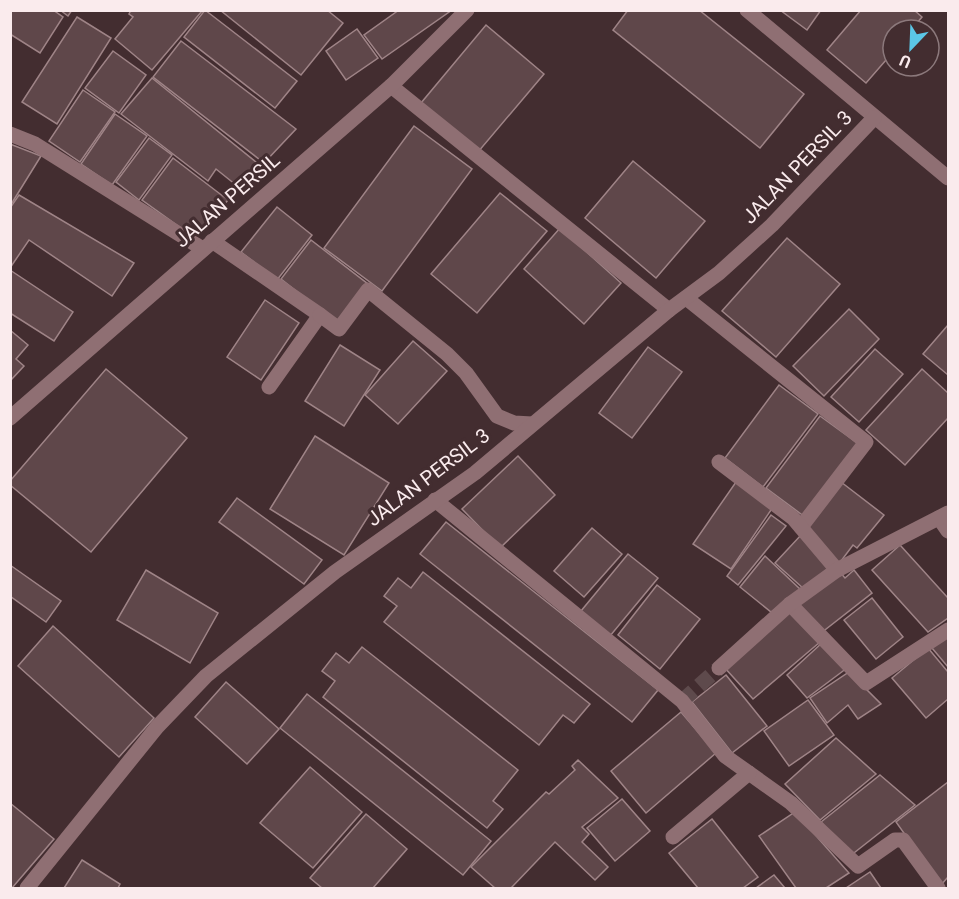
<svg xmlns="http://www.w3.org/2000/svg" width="959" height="899" viewBox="0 0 959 899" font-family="Roboto,sans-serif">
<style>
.building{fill:#5f474a;stroke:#9f8487;stroke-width:1.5}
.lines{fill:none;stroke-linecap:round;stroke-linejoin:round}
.minor-tunnel{stroke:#5e4a4c;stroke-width:15;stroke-dasharray:15 8;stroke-linecap:butt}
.minor{stroke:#8f6f73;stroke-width:15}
.labels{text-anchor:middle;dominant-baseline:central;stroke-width:6;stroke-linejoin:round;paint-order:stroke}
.street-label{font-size:20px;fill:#faebed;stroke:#432d30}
</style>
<rect width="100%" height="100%" fill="#432d30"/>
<!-- building -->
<g class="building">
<path d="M10,10H53L63,17L40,53L10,34Z"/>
<path d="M60,10H72L68,16Z"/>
<path d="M131,10H201L202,11L152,70L115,39L133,17L129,14Z"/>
<path d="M205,10L297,81L275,108L184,37Z"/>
<path d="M220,10H327L343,23L301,75Z"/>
<path d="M399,10H452L382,59L364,35Z"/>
<path d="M628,10H699L804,94L760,148L613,30Z"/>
<path d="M780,10H821L807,30Z"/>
<path d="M861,10H914L922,17L911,30H893V52L866,83L827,50Z"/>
<path d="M77,17L111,38L57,124L22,102Z"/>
<path d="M486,25L544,74L478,152L421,103Z"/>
<path d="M357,29L378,58L346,80L326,51Z"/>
<path d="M181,41L296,129L264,163L153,77Z"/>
<path d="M113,51L146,75L119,113L85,88Z"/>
<path d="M152,78L261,166L241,189L216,169L208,181L121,114Z"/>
<path d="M83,90L115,112L80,162L49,141Z"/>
<path d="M115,114L147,136L112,185L81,164Z"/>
<path d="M414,126L472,169L382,291L324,248Z"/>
<path d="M149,138L172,155L139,200L116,182Z"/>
<path d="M10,144L41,156L10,206Z"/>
<path d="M173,158L228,200L195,238L142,200Z"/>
<path d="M633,161L705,221L656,278L585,218Z"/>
<path d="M500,193L547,231L477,313L431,274Z"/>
<path d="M19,195L134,263L112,296L29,240L10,268V208Z"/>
<path d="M277,207L312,235L277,280L241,252Z"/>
<path d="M560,228L621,283L584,324L524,269Z"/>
<path d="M787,238L840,284L776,357L722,311Z"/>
<path d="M311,240L368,284L337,323L281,279Z"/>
<path d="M10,270L73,312L54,341L10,313Z"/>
<path d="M265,300L299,323L261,380L227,357Z"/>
<path d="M849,309L879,339L824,396L793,366Z"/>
<path d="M948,325V375L923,354Z"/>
<path d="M10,330L28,345L16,359L24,366L10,381Z"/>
<path d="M413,341L447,371L398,424L365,395Z"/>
<path d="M340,345L380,370L344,426L305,401Z"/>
<path d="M648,347L682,372L632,438L599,413Z"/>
<path d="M875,349L903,374L859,422L831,397Z"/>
<path d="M106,369L187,438L91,552L10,485V481Z"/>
<path d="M922,369L948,393V418L905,465L866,430Z"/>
<path d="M779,385L818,414L763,487L725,458Z"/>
<path d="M820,416L860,445L805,517L766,488Z"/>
<path d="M315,436L389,483L344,555L270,509Z"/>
<path d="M518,456L555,495L500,548L462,509Z"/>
<path d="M736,482L773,507L731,569L693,544Z"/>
<path d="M841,482L884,515L857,548L853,545L838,565L804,527Z"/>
<path d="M237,498L322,560L304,584L219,522Z"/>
<path d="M771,515L786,526L738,585L727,576Z"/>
<path d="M446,522L658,690L632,722L420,554Z"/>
<path d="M592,528L622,554L584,597L554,571Z"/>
<path d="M801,535L831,566L804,589L775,563Z"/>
<path d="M900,545L948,598V618L928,632L872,570Z"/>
<path d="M628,554L658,578L610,636L581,611Z"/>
<path d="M765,556L801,590L771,612L740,587Z"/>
<path d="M10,565L61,601L46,622L10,596Z"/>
<path d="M146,570L218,613L190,663L117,620Z"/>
<path d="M854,570L872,593L821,633L797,603L839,571L845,578Z"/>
<path d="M423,572L590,704L574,723L563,715L539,745L384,622L397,606L384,596L398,578L411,588Z"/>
<path d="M657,585L700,619L660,669L618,635Z"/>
<path d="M872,598L903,637L876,659L844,620Z"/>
<path d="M791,609L820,642L753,699L724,667Z"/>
<path d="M53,626L154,718L119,757L18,666Z"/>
<path d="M948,634V667L932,648Z"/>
<path d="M823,642L847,668L807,698L787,675Z"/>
<path d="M362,647L518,770L493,801L503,809L487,828L323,697L335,681L322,671L336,653L349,663Z"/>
<path d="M928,648L948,672V699L926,718L892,678Z"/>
<path d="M849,672L881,704L858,719L848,705L827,723L810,698Z"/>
<path d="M726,675L767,726L732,753L692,702Z"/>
<path d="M226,682L279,729L247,764L195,717Z"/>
<path d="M307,694L491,841L463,875L280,728Z"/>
<path d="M808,700L834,735L789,766L764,731Z"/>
<path d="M681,712L716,753L646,813L611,771Z"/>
<path d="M836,738L876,774L820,820L785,784Z"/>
<path d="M578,760L618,798L582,827L589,834L582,842L608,867L595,880L555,842L511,888H495L471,867L546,792L549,794L575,770L572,766Z"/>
<path d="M310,767L362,812L313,868L260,823Z"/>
<path d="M880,775L915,805L850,856L821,822Z"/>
<path d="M948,782V877L941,885L896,822Z"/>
<path d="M622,799L650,831L615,861L587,828Z"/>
<path d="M10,803L54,839L12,888H10Z"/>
<path d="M795,812L849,873L826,888H796L759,836Z"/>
<path d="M366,814L407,849L373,888H322L310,878Z"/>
<path d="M712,819L758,877L743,888H698L669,853Z"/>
<path d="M82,860L120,884L118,888H64Z"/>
<path d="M870,872L881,888H846Z"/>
<path d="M774,875L785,888H756Z"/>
</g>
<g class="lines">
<!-- minor-tunnel -->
<path class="minor-tunnel" d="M682,701L719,668"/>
<!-- minor -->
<g class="minor">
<path d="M747,10L948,178"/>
<path d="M391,86L669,310"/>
<path d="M10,134L35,144L203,249"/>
<path d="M212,241L320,315L269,387"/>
<path d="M686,298L866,442L801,527"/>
<path d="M320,315L339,329L368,290L447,354L466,373L497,416L514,423L532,424"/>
<path d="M10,418L391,86L467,10"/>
<path d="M719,462L793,518L837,570"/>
<path d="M435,500L682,701L725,756L791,803L858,866L895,840H903L938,888"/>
<path d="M939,518L948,531"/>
<path d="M790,604L866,683L948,630"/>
<path d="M719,668L790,604L837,570L948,513"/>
<path d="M673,837L749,773"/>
<path d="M27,888L157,727L206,676L335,572L475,473L669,310L719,273L772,225L874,118"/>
</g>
</g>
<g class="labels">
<!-- street labels -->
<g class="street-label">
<text transform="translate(797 167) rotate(-46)">JALAN PERSIL 3</text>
<text transform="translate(227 200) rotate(-41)">JALAN PERSIL</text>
<text transform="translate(428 477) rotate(-37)">JALAN PERSIL 3</text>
</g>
</g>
<!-- border -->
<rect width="959" height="899" fill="none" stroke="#faebed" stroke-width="24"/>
<!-- north arrow -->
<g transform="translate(911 48) rotate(203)"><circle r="28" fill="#432d30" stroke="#8c797c" stroke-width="1.5"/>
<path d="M0-4.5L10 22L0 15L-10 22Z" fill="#5bc7e7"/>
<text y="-9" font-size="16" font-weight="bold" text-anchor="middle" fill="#faebed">U</text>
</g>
</svg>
